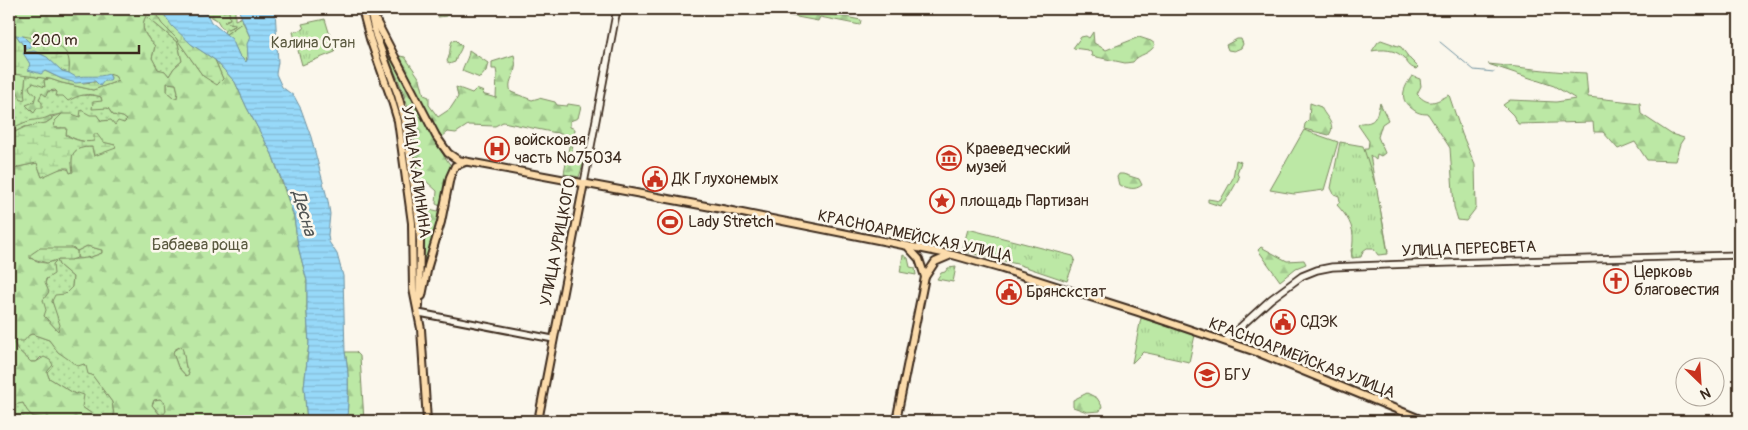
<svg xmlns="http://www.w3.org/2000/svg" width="1748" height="430" viewBox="0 0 1748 430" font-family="Pangolin,sans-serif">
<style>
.grass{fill:url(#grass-dots);stroke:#7c8962}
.forest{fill:url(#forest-firs);stroke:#7c8962;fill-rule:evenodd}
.wetland{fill:url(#wetland-marsh);stroke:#7c8962}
.park{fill:url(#park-tufts);stroke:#7c8962}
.garden{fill:#bce8a5;stroke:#7c8962}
.water{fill:url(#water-rules);stroke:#7293a1}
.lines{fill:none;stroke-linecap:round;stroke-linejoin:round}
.stream{stroke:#7293a1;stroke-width:1}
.tertiary-casing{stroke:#3b2a1e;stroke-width:9}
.secondary-casing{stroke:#3b2a1e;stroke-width:9}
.primary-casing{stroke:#3b2a1e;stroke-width:10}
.tertiary{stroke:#fbf7ec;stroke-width:5}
.secondary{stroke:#fbf7ec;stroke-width:5.5}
.primary{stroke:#fcdcac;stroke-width:6}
.labels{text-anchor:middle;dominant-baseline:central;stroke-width:5;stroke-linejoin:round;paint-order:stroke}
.park-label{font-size:16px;fill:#5b5a40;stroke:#fbf7ec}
.poi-label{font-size:16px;fill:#3b2a1e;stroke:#fbf7ec;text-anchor:start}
.street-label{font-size:16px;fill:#3b2a1e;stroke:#fbf7ec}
.water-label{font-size:18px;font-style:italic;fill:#525655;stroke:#fbf7ec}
</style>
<defs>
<pattern id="grass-dots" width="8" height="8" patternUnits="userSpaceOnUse" patternTransform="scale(1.25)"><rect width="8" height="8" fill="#bce8a5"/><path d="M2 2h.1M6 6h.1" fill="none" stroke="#a2c78e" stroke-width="1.8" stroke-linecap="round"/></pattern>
<pattern id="forest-firs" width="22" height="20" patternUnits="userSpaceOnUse" patternTransform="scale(1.25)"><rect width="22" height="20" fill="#bce8a5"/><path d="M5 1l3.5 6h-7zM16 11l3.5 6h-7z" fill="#a2c78e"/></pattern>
<pattern id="wetland-marsh" width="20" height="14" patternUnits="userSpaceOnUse" patternTransform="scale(1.25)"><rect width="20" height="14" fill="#bce8a5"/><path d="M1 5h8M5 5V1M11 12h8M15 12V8" fill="none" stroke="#a2c78e"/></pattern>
<pattern id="park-tufts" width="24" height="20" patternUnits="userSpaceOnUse" patternTransform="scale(1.25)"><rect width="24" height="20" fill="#bce8a5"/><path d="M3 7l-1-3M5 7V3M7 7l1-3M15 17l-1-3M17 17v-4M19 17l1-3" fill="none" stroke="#a2c78e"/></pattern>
<pattern id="water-rules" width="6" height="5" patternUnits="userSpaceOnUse" patternTransform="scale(1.25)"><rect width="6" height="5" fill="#97d9f9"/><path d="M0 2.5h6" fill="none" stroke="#83bad5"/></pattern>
</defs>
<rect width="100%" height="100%" fill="#fbf7ec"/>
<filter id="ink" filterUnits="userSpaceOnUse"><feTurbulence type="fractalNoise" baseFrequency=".02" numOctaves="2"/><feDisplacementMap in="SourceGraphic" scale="10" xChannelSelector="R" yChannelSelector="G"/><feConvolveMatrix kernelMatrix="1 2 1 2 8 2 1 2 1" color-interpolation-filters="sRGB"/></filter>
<g filter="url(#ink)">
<!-- grass -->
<g class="grass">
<path d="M146,16L178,43L182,61L174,68L169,76L165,71L158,70L152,58L155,46C146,36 139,28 146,16Z"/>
<path d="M26,75L50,79L44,80L45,87L36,95L32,112L42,93C56,89 64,94 77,95C86,96 93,94 101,97L102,101L113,115L123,117L127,120C119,129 103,124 97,116L80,117L62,114L50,116L44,120L30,121L9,130V104L10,106L15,104L16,99L12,91L17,89L24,92Z"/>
<path d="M167,83L176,84L178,92L177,98H174L167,92Z"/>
<path d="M87,246L102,250V253L86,259L77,258V251Z"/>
<path d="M57,260L59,265L73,277L72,287L65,295L52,301L61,325L58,331L44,316L43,300L48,292L45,283L53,264Z"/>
<path d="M32,334L49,340L58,352L86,366L112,402L115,421H102L82,407L75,394L49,378L41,357L36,362H31L17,349L14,343L15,341Z"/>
<path d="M182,346C185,353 184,360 186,367C187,369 189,372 189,375L186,376L178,367L173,353L174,350Z"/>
<path d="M160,399L165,402L166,411L165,414L161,415L152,405L154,400Z"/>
<path d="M20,403H23L32,416L44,418L52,421H27L24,417L12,418L9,415V406Z"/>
</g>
<!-- forest -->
<g class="forest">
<path d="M9,9H153L162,24L176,38L203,76L223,79L215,60L235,82L247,108L272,154L294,217L298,246L307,281V314L309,343L304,387L307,421H115L112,402L92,375L88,374L86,366L84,364L78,366L58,352L49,340L32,334L29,335L24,341H15L14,343L17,349L31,362H36L44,357L50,360L53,365L47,372L49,378L75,394L78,393L84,395L82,407L102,421H52C35,414 32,422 23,403L9,406V175L18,167L37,163L42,177C52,172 63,164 72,172C71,154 71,147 92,147L94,156L115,145C97,141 81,145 66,134V128H54L55,121L62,114H72L80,117L81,110L90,115H97L101,121L111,120L115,125L118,121L124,123L127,120L123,117L113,115L108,108L92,109L93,102L102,101L101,97C88,92 79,95 68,101L63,96H56L57,92L55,90L48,91L46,96L42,93L39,99L42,103V108H37L34,113L26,105L34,102L36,95L30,90L29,86L33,83L45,87L44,80L50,79L62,83L93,90L118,81L111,78L62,79L45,71L16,35H9ZM146,16L178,43L182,61L174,68L169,76L165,71L158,69L152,58L155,46C146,37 139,28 146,16ZM167,83L176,84L178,92L177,98H174L167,92ZM87,246L102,250V253C87,260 74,259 58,260C54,260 50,263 46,263C41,263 35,260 30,258L72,248L77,251ZM57,260L59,265L73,277L72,287L65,294L55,295L52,301L60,325L58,331L44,316L46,310L43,300L49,292L45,283L46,279L54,274L53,264ZM181,346C185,353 184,359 186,367C187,369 189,372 189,374L186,376L178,367L173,353L174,350ZM160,399L165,403L166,411L164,414L160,415L152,405L154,400Z"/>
<path d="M198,9H221V11H229L230,19L226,20L230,23L234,24L235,26L225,30L221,27L217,20Z"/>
<path d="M442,9H469L466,11L460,10L450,11L447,16L438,17Z"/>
<path d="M782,9H803L861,20L860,25L820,17L818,21L781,14Z"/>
<path d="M243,22L250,37L246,62L239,55L233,42L226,34Z"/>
<path d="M1093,32L1094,43L1106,50L1139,37L1151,41L1155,44C1151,55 1139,53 1133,62L1125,63L1092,56L1091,52L1088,50L1073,48L1081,37L1086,36L1089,38Z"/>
<path d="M1237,39H1241L1243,44L1241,48L1234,51L1228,50L1226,45Z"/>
<path d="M456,40L462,46C461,51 456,56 455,62L449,64L447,61C451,54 449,48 452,41Z"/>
<path d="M1381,40L1401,47L1410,59L1418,67L1416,69C1409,67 1408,63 1404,58C1396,49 1382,49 1372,51L1378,42Z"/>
<path d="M469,50L488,63L486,71L480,78L462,71C464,63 469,58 469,50Z"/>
<path d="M514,55C515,59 516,64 515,68C514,78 507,81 511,92L532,100L539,98L555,102L557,105L567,106L568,104L581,106L578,118L570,121V127L575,129L571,159L584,162L579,177L564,174L571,136L503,122L495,126L468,125L456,133L448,132L442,137L430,119L400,56L405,57L420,79L424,95L429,97V105L438,117L450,109L458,97L456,87L472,93L476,89L484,92L482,94L496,98L497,75L496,69H492V62Z"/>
<path d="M390,57L435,142L451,166L442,204L440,206L436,204L437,191L426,181H420C412,173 416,157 415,147C413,116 402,85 388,58Z"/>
<path d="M1488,64C1521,67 1553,72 1586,73L1588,97L1640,103L1641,114L1671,134L1684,138L1680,144L1675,161L1647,160L1635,142L1618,149L1603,132H1594L1593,122L1518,124L1513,115L1503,105L1510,100L1556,102L1576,99L1554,86Z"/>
<path d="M9,71L14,74L26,75L24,92L25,99L21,100L17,90L13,91L16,99L15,104L17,107L10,106L9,104Z"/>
<path d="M1412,76L1420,79L1421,86L1417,94C1429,107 1435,102 1449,95L1462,134L1475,165L1476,208L1466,221L1458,220L1454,207L1450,148L1428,114C1419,114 1416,112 1410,107C1398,98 1405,86 1412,76Z"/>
<path d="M1310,103L1321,107C1325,117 1337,124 1329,135L1304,129L1305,124L1309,120Z"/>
<path d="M1380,103L1388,120L1382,124L1378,137L1385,153L1381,156L1377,154L1376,160L1370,155C1375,187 1383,219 1388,252L1379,253L1373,247L1368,246L1362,250L1360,255L1352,257L1351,250L1354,244L1353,220L1341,201L1342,150L1368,149L1369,141L1358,125C1363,121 1365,124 1370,122C1377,120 1378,109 1380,103Z"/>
<path d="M50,116L52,117V119L46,123L25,127L9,135V130C15,127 22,123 29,121C37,119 43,120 50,116Z"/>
<path d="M1236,160L1241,162L1237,173L1239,178L1229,196L1220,206L1208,202V199L1220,201L1233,178Z"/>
<path d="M1119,174H1123L1139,179L1142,185C1134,191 1129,188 1119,185L1117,177Z"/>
<path d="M416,185L420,186L425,208L438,211L436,229L425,265L423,263C427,236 422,212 416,185Z"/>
<path d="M1261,247L1287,261L1304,260L1306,264L1296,268L1280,281L1258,250Z"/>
<path d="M345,352H356L360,356L364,421H347C348,398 350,375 345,352Z"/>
<path d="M1087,393L1097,398L1102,406L1100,411L1087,412L1073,407V400Z"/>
</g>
<!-- wetland -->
<g class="wetland">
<path d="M153,9H163L165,16L191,44L215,60L223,79L217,85L203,76L176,38L162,24Z"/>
<path d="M221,9H235V20L242,17L243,22L226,34L224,33L225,30L235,26V24L224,22L230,19L229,11L223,12Z"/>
<path d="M9,35H16L23,45L27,40L23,36C38,39 67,42 69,61C70,65 69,69 69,73C50,69 49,47 24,53L30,64L28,70L45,71L62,79L83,83L104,81L111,78L109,74L115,76L118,81L93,90L62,83L50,79L14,74L9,71Z"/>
<path d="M62,114L55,121L54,128H67L66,135C75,140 84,143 94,141V134H97L103,142L115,145L116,148L94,156L92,147C72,147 70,154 73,172L70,173L68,168H62L42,177L37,163L18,167L9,175V135L25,127L46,123L52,119V117Z"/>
<path d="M40,248H72L77,251V258L71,260H57L47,263L30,258V255Z"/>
</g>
<!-- park -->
<g class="park">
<path d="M325,19L335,52L302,65L293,32L304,29L302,24Z"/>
<path d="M1340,142L1363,146L1377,190L1388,254L1378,255L1373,248H1367L1363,251L1361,257L1352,258C1351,252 1353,247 1353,241C1354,226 1347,216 1337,205L1340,201L1339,196L1334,194L1331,188Z"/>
<path d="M968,229L1073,256L1075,259L1067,281L1017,264L962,251Z"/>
<path d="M903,255L908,258L910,267L915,268L916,275L900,272Z"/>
<path d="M956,267L953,282L937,279L941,273L945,272L948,268Z"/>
<path d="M1141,318L1195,335L1189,362L1143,352L1132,363Z"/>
</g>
<!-- garden -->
<path class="garden" d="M1304,130L1338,142L1324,190L1294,194L1270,190Z"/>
<!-- water -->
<g class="water">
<path d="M163,9H198L208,16L211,22L232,39L239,55L246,62L248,58L247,44L250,37L238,9H275L278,62L276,74L282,87L294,96L301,109L311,137L328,201L330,214L328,235L329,242L337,254L343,276L345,352C350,375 348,398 347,421H307L304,387L309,343L307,314V281L298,246L294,217L285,189L272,154L247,108L235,82L215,60L191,44L172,26L165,16Z"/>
<path d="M16,35L23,36L30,43L31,48L26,49Z"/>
<path d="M34,51L47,57L62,71L69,73L76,77C88,75 97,78 109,74L111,78L110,81H104L100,86L95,81L76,83L62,79L45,71L41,74L28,70L30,64L23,53Z"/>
</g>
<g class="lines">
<!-- stream -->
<path class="stream" d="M1440,42L1474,70L1494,72"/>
<defs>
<path id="tertiary" d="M419,313L553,339"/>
<g id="secondary">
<path d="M584,183L617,9"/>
<path d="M1225,341L1271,299L1302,276L1317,270L1332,267L1410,264L1739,255"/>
</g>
<g id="primary">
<path d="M362,9L370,39L391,98L398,121L412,223L413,289L421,329L427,421"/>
<path d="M370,9L436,136L448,153L458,160L722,209L953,255L999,268L1138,312L1259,353L1425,421"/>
<path d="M370,11L376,36L398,95L405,120L419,223L420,242L419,307"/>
<path d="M909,248L919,259L925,277"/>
<path d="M422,296L428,266L441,222L450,177L455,166L465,162"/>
<path d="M538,421L584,183"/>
<path d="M896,421L925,277L935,262L949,256"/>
</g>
</defs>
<!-- tertiary casing -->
<use href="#tertiary" class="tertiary-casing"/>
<!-- secondary casing -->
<use href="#secondary" class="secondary-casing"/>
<!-- primary casing -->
<use href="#primary" class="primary-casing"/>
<!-- tertiary -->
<use href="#tertiary" class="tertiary"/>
<!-- secondary -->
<use href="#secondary" class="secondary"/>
<!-- primary -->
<use href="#primary" class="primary"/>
</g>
</g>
<!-- icons -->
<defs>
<symbol id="hospital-ring" viewBox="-11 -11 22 22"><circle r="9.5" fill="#fbf7ec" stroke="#c8321e" stroke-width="1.5"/><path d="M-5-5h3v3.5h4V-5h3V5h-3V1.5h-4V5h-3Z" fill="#c8321e"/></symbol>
<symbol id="museum-ring" viewBox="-11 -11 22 22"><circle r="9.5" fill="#fbf7ec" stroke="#c8321e" stroke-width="1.5"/><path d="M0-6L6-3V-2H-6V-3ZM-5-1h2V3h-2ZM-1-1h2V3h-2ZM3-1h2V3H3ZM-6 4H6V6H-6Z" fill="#c8321e"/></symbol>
<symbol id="civic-ring" viewBox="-11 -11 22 22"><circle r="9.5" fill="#fbf7ec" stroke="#c8321e" stroke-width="1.5"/><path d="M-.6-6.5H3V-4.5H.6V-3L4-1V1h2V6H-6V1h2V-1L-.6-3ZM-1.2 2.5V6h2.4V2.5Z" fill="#c8321e"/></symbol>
<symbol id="sight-ring" viewBox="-11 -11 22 22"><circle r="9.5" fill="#fbf7ec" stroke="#c8321e" stroke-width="1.5"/><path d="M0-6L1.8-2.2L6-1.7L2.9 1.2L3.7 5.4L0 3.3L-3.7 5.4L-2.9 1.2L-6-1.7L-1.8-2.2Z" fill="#c8321e"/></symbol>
<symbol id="stadium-ring" viewBox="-11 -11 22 22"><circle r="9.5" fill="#fbf7ec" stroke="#c8321e" stroke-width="1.5"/><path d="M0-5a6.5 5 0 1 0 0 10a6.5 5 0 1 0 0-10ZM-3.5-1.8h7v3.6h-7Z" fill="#c8321e"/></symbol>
<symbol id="church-ring" viewBox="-11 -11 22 22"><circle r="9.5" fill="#fbf7ec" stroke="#c8321e" stroke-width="1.5"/><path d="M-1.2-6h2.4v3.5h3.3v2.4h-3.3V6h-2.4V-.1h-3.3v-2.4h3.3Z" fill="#c8321e"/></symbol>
<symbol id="university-ring" viewBox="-11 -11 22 22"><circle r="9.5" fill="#fbf7ec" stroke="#c8321e" stroke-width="1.5"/><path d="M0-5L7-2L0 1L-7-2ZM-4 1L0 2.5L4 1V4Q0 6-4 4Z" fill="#c8321e"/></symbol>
</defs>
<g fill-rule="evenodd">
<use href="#hospital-ring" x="483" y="135" width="28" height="28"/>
<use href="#museum-ring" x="935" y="144" width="28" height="28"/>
<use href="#civic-ring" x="641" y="165" width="28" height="28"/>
<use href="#sight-ring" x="928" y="187" width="28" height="28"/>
<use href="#stadium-ring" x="656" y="208" width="28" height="28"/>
<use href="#church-ring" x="1602" y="267" width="28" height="28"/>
<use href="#civic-ring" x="995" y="278" width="28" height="28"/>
<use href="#civic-ring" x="1269" y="308" width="28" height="28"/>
<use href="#university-ring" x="1193" y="361" width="28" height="28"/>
</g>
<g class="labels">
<!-- park labels -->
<g class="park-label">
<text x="313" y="43">Калина Стан</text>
<text x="200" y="245">Бабаева роща</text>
</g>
<!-- poi labels -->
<g class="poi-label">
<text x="514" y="140">войсковая<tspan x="514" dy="18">часть №75034</tspan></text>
<text x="966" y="149">Краеведческий<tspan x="966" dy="18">музей</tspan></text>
<text x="672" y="179">ДК Глухонемых</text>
<text x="960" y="201">площадь Партизан</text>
<text x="688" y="222">Lady Stretch</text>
<text x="1634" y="272">Церковь<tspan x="1634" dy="18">благовестия</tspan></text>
<text x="1026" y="292">Брянскстат</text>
<text x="1300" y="322">СДЭК</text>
<text x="1224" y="375">БГУ</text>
</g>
<!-- street labels -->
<g class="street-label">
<text transform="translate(416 172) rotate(82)">УЛИЦА КАЛИНИНА</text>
<text transform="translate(915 236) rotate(12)">КРАСНОАРМЕЙСКАЯ УЛИЦА</text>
<text transform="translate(558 242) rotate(-79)">УЛИЦА УРИЦКОГО</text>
<text transform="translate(1469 249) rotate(-2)">УЛИЦА ПЕРЕСВЕТА</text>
<text transform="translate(1302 358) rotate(21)">КРАСНОАРМЕЙСКАЯ УЛИЦА</text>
</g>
<!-- water labels -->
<g class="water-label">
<text transform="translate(304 213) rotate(74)">Десна</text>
</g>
</g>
<!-- margin -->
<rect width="1748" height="430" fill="none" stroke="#fbf7ec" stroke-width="30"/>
<rect x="15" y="15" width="1718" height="400" fill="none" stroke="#3b2a1e" stroke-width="2" filter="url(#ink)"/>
<!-- north arrow -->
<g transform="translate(1700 382) rotate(155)"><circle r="24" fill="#fbf7ec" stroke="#aea59a"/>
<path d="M0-4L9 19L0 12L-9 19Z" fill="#c8321e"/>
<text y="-8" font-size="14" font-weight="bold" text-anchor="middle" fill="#3b2a1e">N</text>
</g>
<!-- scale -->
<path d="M25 45v8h114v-8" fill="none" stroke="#3b2a1e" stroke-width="2.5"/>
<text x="32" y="45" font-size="15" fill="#3b2a1e" stroke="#fbf7ec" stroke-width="4" paint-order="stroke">200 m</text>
</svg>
